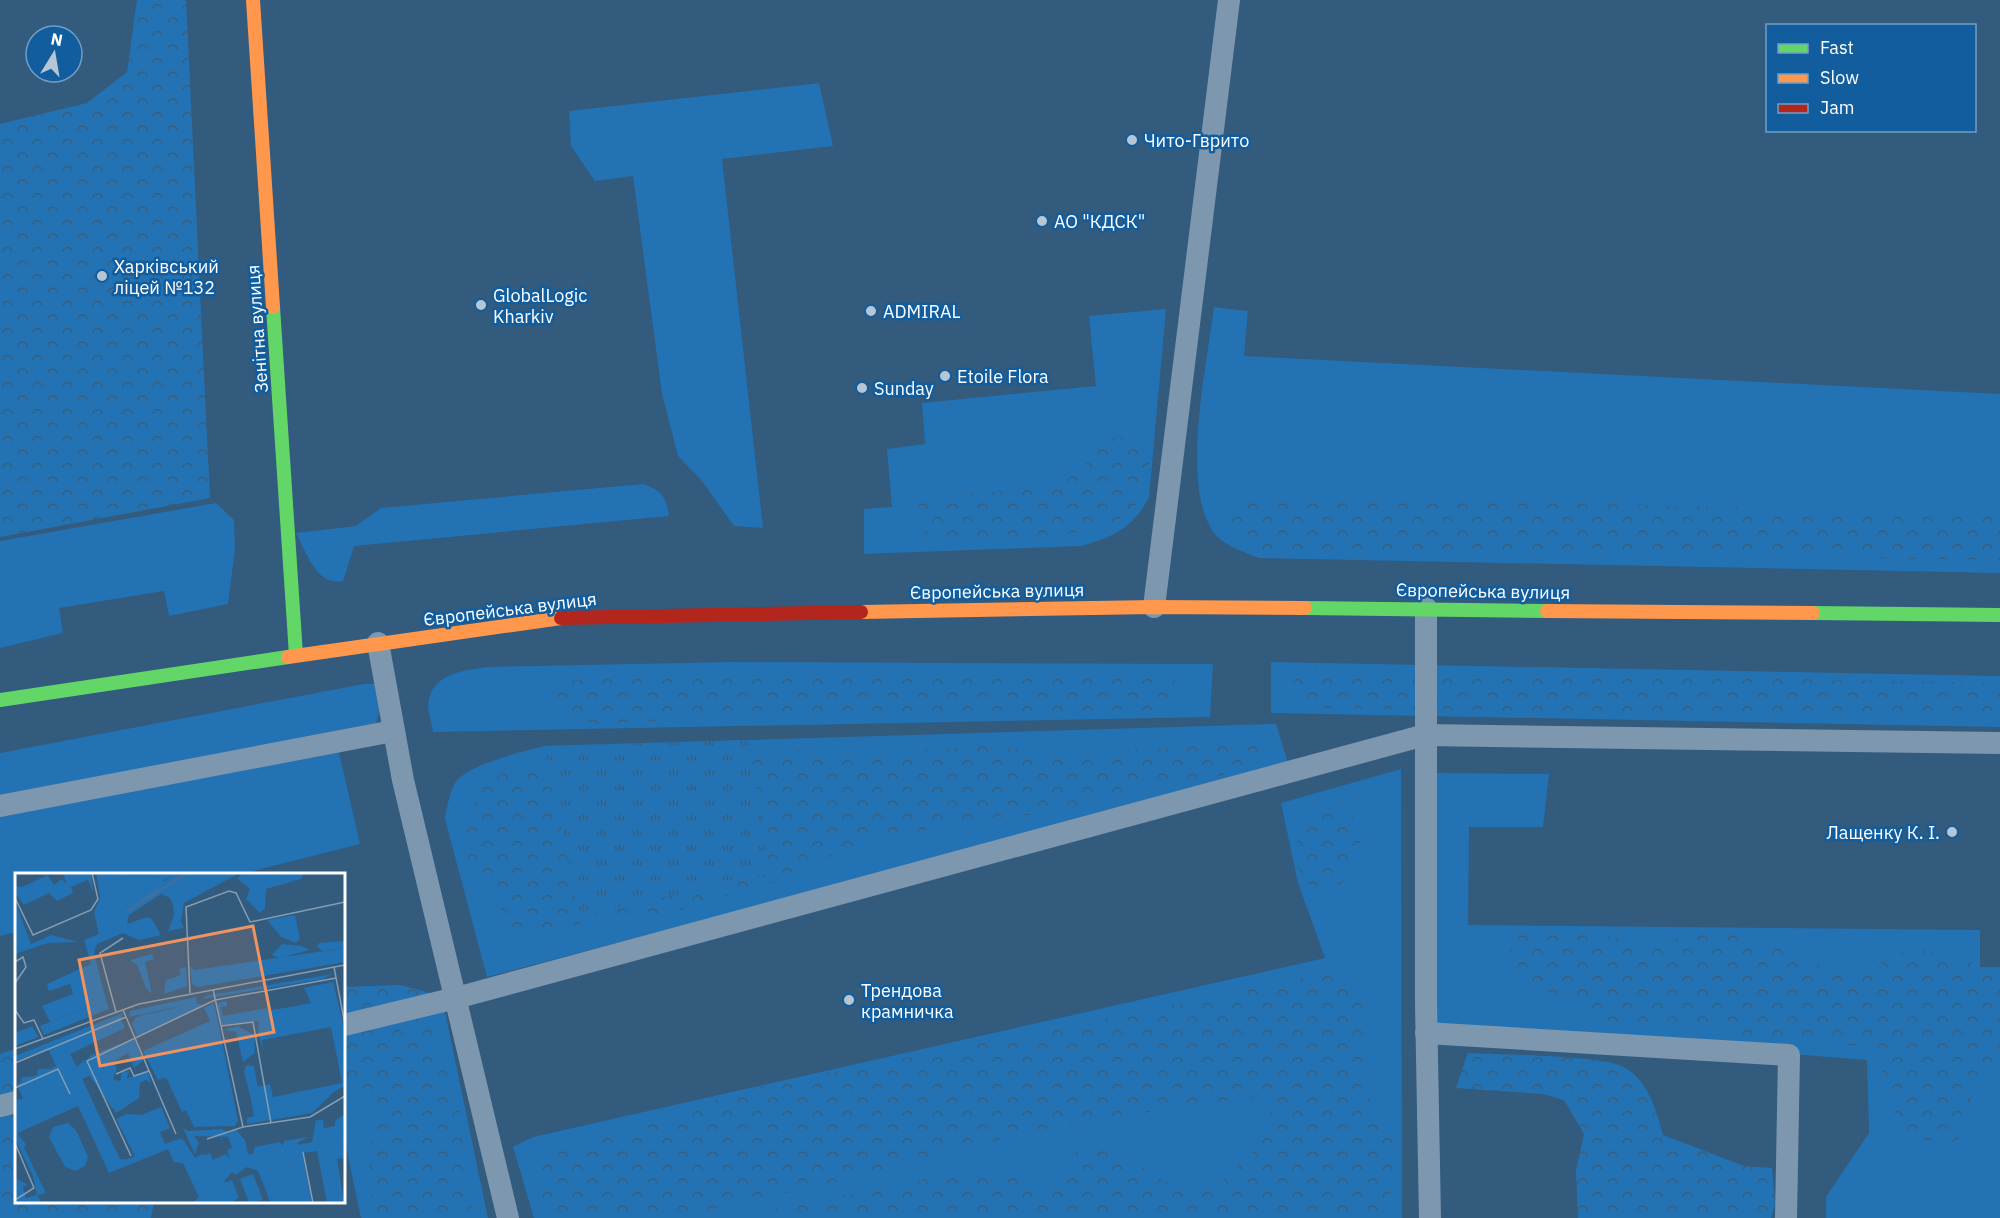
<svg xmlns="http://www.w3.org/2000/svg" width="2000" height="1218" viewBox="0 0 2000 1218" font-family="'IBM Plex Sans',sans-serif">
<style>
.green{fill:#2372b3}
.forest{fill:url(#forest-crowns)}
.park{fill:url(#park-tufts)}
.lines{fill:none;stroke-linecap:round;stroke-linejoin:round}
.lane{stroke:#7d97af;stroke-width:22}
.fast{stroke:#63d668;stroke-width:14}
.slow{stroke:#ff974d;stroke-width:14}
.jam{stroke:#b3261e;stroke-width:14}
.poi-dot{fill:#b7c6d2;stroke:#125d9e;stroke-width:2}
.labels{text-anchor:middle;dominant-baseline:central;stroke-width:5;stroke-linejoin:round;paint-order:stroke}
.poi-label{font-size:18px;fill:#fff;stroke:#125d9e;text-anchor:start}
.street-label{font-size:18px;fill:#fff;stroke:#125d9e}
.inset-river{fill:none;stroke:#3d709e;stroke-width:3}
.inset-road{fill:none;stroke:#849db2;stroke-width:1.5}
.view{fill:#f09361;fill-opacity:0.15;stroke:#f09361;stroke-width:3}
.inset-edge{fill:none;stroke:#fff;stroke-width:3}
</style>
<defs>
<pattern id="forest-crowns" width="20" height="18" patternUnits="userSpaceOnUse" patternTransform="scale(1.5)"><rect width="20" height="18" fill="#2372b3"/><path d="M2 6a3 3 0 1 1 6 0M12 15a3 3 0 1 1 6 0" fill="none" stroke="#3a5d7a"/></pattern>
<pattern id="park-tufts" width="24" height="20" patternUnits="userSpaceOnUse" patternTransform="scale(1.5)"><rect width="24" height="20" fill="#2372b3"/><path d="M3 7l-1-3M5 7V3M7 7l1-3M15 17l-1-3M17 17v-4M19 17l1-3" fill="none" stroke="#3a5d7a"/></pattern>
</defs>
<rect width="100%" height="100%" fill="#325b7e"/>
<!-- green -->
<g class="green">
<path d="M819,83L833,146L722,159L763,528L734,526L702,481L678,456L662,394L633,176L595,181L571,146L569,111Z"/>
<path d="M1214,307L1248,311L1244,356L2000,394V573L1259,558C1244,552 1221,545 1212,530C1181,481 1207,364 1214,307Z"/>
<path d="M1166,309L1149,498C1132,528 1114,537 1081,546L864,554V509L892,507L887,449L925,444L922,403L1096,386L1089,316Z"/>
<path d="M643,484C661,490 667,498 669,516L354,546L343,581C316,586 307,553 296,533L356,526L381,508Z"/>
<path d="M216,503L234,520L235,549L228,604L169,616L164,591L59,608L63,633L0,648V541Z"/>
<path d="M732,662L1213,664L1210,717L433,732C432,723 426,708 429,699C436,672 464,671 487,667Z"/>
<path d="M1271,662L2000,676V727L1271,713Z"/>
<path d="M364,684H374C380,697 381,709 376,723L0,803V753Z"/>
<path d="M1276,724L1289,766L487,977L445,819C447,807 449,794 455,783C466,765 524,751 545,746Z"/>
<path d="M338,748L360,844L241,874H16V932L0,936V813Z"/>
<path d="M1401,769L1402,1218H534L513,1147L533,1137L1325,958L1298,883L1281,803Z"/>
<path d="M1436,773L1549,774L1543,827H1469L1468,925L1980,930V967H2000V1218H1826V1197L1869,1133L1867,1060L1434,1026Z"/>
<path d="M444,1007L488,1218H361L344,1137V1031Z"/>
</g>
<!-- forest -->
<g class="forest">
<path d="M137,0H186L210,498L0,537V124L87,103L127,72Z"/>
<path d="M1116,437L1144,445L1150,460L1141,497L1134,507L1109,529L1044,537L962,540H938L925,534L918,505L935,496L1033,489L1084,472L1089,453Z"/>
<path d="M1245,496L2000,513V560L1260,550C1231,545 1220,531 1228,502Z"/>
<path d="M1314,669L2000,683V719L1327,708L1290,701L1295,677Z"/>
<path d="M760,672L1137,675L1174,677L1182,690L1159,710L746,716L595,724L546,704L557,685L577,680Z"/>
<path d="M1254,743L1265,759L1239,771L1188,784L1149,785L1055,813L976,819L844,848L802,873L674,912L600,919L517,936L494,896L469,866L463,829L482,787L508,770L537,766L588,752L725,754L802,750L838,757L981,746L1071,753Z"/>
<path d="M1344,807L1358,823L1361,844L1351,876L1327,893L1307,883L1293,859L1301,826L1309,810Z"/>
<path d="M1713,927L1737,935L1747,946L1763,940L1787,941L1808,961L1841,972H1873L1884,960L1909,948L1968,959L1984,975L2000,974V1060L1982,1066L1958,1142L1918,1139L1895,1119C1893,1086 1885,1074 1866,1047L1738,1034L1689,1024L1642,1027L1607,1024L1563,997L1524,985L1505,937L1511,932H1561L1661,942Z"/>
<path d="M1323,973L1343,974L1362,990L1371,1032L1359,1078L1377,1111L1395,1128L1389,1218H728L934,1177L994,1169L1039,1187H1055L1079,1148L1104,1150L1140,1165L1164,1181L1187,1188L1218,1184L1259,1146L1272,1121L1264,1097L1195,1104L1021,1134L844,1180L705,1211L654,1218H569L542,1208V1151L610,1136L747,1089L1224,996Z"/>
<path d="M400,985L430,993L432,1036L456,1096L463,1123L465,1187L475,1218H374L373,1214L368,1150L381,1118L370,1091L359,1088L344,1094V987Z"/>
<path d="M16,1049V1202H154L151,1218H0V1054Z"/>
<path d="M1468,1053C1498,1055 1606,1055 1625,1068C1649,1082 1656,1110 1663,1135L1744,1166L1772,1168L1775,1203L1771,1218H1578L1576,1170L1584,1134L1564,1100L1543,1094L1456,1088Z"/>
</g>
<!-- park -->
<path class="park" d="M749,740L770,875L579,915L545,746Z"/>
<g class="lines">
<!-- lane -->
<g class="lane">
<path d="M1154,607L1229,0"/>
<path d="M1426,608V1004L1430,1218"/>
<path d="M378,643L403,780L508,1218"/>
<path d="M0,806L393,731"/>
<path d="M344,1025L456,998L1425,735L2000,743"/>
<path d="M1426,1033L1789,1055L1786,1218"/>
<path d="M0,1106L16,1102"/>
</g>
<!-- fast -->
<g class="fast">
<path d="M273,307L296,655"/>
<path d="M1305,608L1547,611"/>
<path d="M1813,613L2000,615"/>
<path d="M0,700L288,657"/>
</g>
<!-- slow -->
<g class="slow">
<path d="M253,0L273,307"/>
<path d="M1547,611L1813,613"/>
<path d="M861,612L1154,607L1305,608"/>
<path d="M288,657L561,618"/>
</g>
<!-- jam -->
<path class="jam" d="M561,618L861,612"/>
</g>
<!-- markers -->
<g class="poi-dot">
<circle cx="1132" cy="140" r="6"/>
<circle cx="1042" cy="221" r="6"/>
<circle cx="102" cy="276" r="6"/>
<circle cx="481" cy="305" r="6"/>
<circle cx="871" cy="311" r="6"/>
<circle cx="945" cy="376" r="6"/>
<circle cx="862" cy="388" r="6"/>
<circle cx="1952" cy="832" r="6"/>
<circle cx="849" cy="1000" r="6"/>
</g>
<g class="labels">
<!-- poi labels -->
<g class="poi-label">
<text x="1144" y="140">Чито-Гврито</text>
<text x="1054" y="221">АО "КДСК"</text>
<text x="114" y="266">Харківський<tspan x="114" dy="21">ліцей №132</tspan></text>
<text x="493" y="295">GlobalLogic<tspan x="493" dy="21">Kharkiv</tspan></text>
<text x="883" y="311">ADMIRAL</text>
<text x="957" y="376">Etoile Flora</text>
<text x="874" y="388">Sunday</text>
<text x="1940" y="832" text-anchor="end">Лащенку К. І.</text>
<text x="861" y="990">Трендова<tspan x="861" dy="21">крамничка</tspan></text>
</g>
<!-- street labels -->
<g class="street-label">
<text transform="translate(257 329) rotate(-94)">Зенітна вулиця</text>
<text transform="translate(997 591) rotate(-1)">Європейська вулиця</text>
<text transform="translate(1483 591) rotate(1)">Європейська вулиця</text>
<text transform="translate(510 609) rotate(-7)">Європейська вулиця</text>
</g>
</g>
<!-- overview -->
<g transform="translate(15 873)">
<rect width="330" height="330" fill="#325b7e"/>
<path d="M48,0H76L78,19L73,7L56,14L58,20L42,28L34,20L9,32L0,20V13L7,14L33,2L39,12L46,6L52,11ZM81,0H164L96,31L86,30ZM0,28L16,71L36,62L63,69L33,70L0,81ZM330,75V89L183,114L177,111L175,93L179,97ZM137,81L139,86L130,89L137,121L131,115L122,92L115,87ZM171,94L172,113L149,121L151,107L166,102L164,96ZM318,109L330,158V221L328,214L320,218L297,240L232,251V245L239,243L234,216L255,211L258,224L327,210L316,154L247,167L249,179L243,160L244,148L206,152L202,130L212,128V133L206,134L208,143L252,135L253,138L296,130L289,115ZM181,124L182,130L189,132L123,164L117,151L120,145L171,132L114,144L115,138ZM91,127L94,136L29,162L25,153ZM199,130L223,247L220,253L179,254L171,237L167,239L151,204L143,207L128,178L195,148L189,135ZM108,140L106,146L110,155L55,181L62,194L69,187L76,202L67,206L106,288L120,283L101,246L112,241L126,242L146,234L155,255L145,259L150,271L167,265L180,285L195,280L198,287L211,281L215,286L212,277L217,275L212,260L221,257L230,267L233,281H239L297,269L301,247H308L309,255L320,253V248L330,241V285L322,286L329,330H312L302,278L287,280L297,330H256L243,298L232,294L220,302L217,299L208,310L217,307L224,325L215,330H177L184,324L168,290L159,289L153,276L94,300L63,233L2,260L31,320L22,322L18,303L0,266V227L8,226L2,211L41,193L33,176L0,188V183ZM17,153L23,164L0,173V160ZM120,167L128,188L119,195L113,180L98,189L102,196L98,206L102,208L133,199L136,210L131,207L125,210L124,225L101,240L73,188ZM53,250L61,257L73,284L70,293L60,298L50,294L34,264L38,254ZM238,301L248,327L234,330L225,306Z" fill="#2372b3"/>
<path d="M129,0L150,8L161,0H225L169,30L166,48L169,55L153,58L159,43L158,32L155,25L146,21L114,42L112,51L132,44L137,46L146,62L124,67L108,60L82,71L79,80L91,127L35,149L27,133L58,121L55,111L34,118L32,111L76,91L69,67L84,61L79,39L86,24L97,31V19L106,6ZM228,0H288V2L286,6L251,16L250,35L245,40L231,26L235,16L222,5ZM280,42L285,66L281,70L266,64L252,47ZM0,56L11,62L15,71L0,81ZM330,68V75L307,78L302,73L304,70ZM267,71L286,73L294,77L265,85L257,82ZM330,84V88L179,111L181,109ZM317,101L308,106L188,126L190,123ZM179,127L128,140L123,139L142,133ZM187,132L125,160L118,152L128,143ZM288,133L301,135L303,144L263,151L257,145L250,154L244,147L221,149L211,143ZM199,150L222,246L206,253L190,252L184,248L195,245L204,249L210,240L213,232L198,226V213L186,220L189,231L182,236V243H177L153,206L145,204L147,196L139,186L177,169L190,170L193,161L136,184L131,178ZM181,182L186,207L174,199L172,192H158ZM223,153L239,162L240,180L228,189L221,159L209,157ZM118,166L126,189H118L115,176L97,183V206L101,209L105,210L107,199L114,198L111,207L126,204L118,214V223L108,226L107,237L97,235L72,199L67,206L103,286L119,287L96,298L63,233L51,235V228L56,225L49,212L38,225L28,223L16,230L10,228L5,211L7,204L22,203L23,196H49L50,208L59,210L56,194L72,199L69,190L76,182ZM231,192L239,193L243,215L255,220L257,229L265,227L272,242L234,249L240,242L229,199ZM0,228L6,238L23,231L19,251L2,261L11,271L7,278L0,267ZM134,241L142,250L149,245L151,254L135,257L130,247ZM110,243L124,245L115,250L121,276L131,266L137,276L124,288L102,247ZM168,255L173,258L207,256L221,264L179,263L184,269L180,281ZM293,264L282,270L287,276L293,324L285,323L278,312L284,307L277,281L268,286L262,284V296L255,295L250,282L244,284L243,293L235,291L240,274L265,269L268,273L269,268ZM316,267L330,272V283L321,285V293L322,325L328,330H316L313,318V290L304,271ZM188,281L195,286V307L181,284ZM244,294L250,303L252,315L255,311L259,315L263,330L254,327ZM0,305L12,311L8,315L11,325L22,322L27,330H0Z" fill="#2372b3" fill-rule="evenodd"/>
<path d="M142,139L146,150L130,157L124,143ZM178,285L188,307L179,312L168,290Z" fill="#2372b3"/>
<path class="inset-river" d="M144,16L111,39L173,0"/>
<path class="inset-road" d="M0,25L18,62L76,37L83,26L77,0M0,89L8,84L11,94L0,110M319,94L330,152M198,116L228,254M175,120L171,34L214,18L221,20L235,49L330,29M0,137L9,150L19,147L28,166M108,137L161,261M101,139L85,80L108,65M206,153L238,149L256,250M0,176L124,131L330,92M0,190L111,144M101,201L115,195L119,203L134,198M0,215L43,196L55,221M192,266L228,254L295,244L330,223M0,270L19,315L0,327M288,279L298,330M116,283L72,188L200,127L321,105"/>
<path class="view" d="M238,53L259,159L85,193L64,87Z"/>
<rect width="330" height="330" class="inset-edge"/>
</g>
<!-- legend -->
<rect x="1766" y="24" width="210" height="108" fill="#125d9e" stroke="#719ec5" stroke-width="1.5"/>
<rect x="1778" y="44" width="30" height="9" fill="#63d668" stroke="#719ec5" stroke-width="1.5"/>
<text x="1820" y="54" font-size="18" fill="#ffffff">Fast</text>
<rect x="1778" y="74" width="30" height="9" fill="#ff974d" stroke="#719ec5" stroke-width="1.5"/>
<text x="1820" y="84" font-size="18" fill="#ffffff">Slow</text>
<rect x="1778" y="104" width="30" height="9" fill="#b3261e" stroke="#719ec5" stroke-width="1.5"/>
<text x="1820" y="114" font-size="18" fill="#ffffff">Jam</text>
<!-- north arrow -->
<g transform="translate(54 54) rotate(11)"><circle r="28" fill="#125d9e" stroke="#719ec5" stroke-width="1.5"/>
<path d="M0-4.5L10 22L0 15L-10 22Z" fill="#b7c6d2"/>
<text y="-9" font-size="16" font-weight="bold" text-anchor="middle" fill="#ffffff">N</text>
</g>
</svg>
